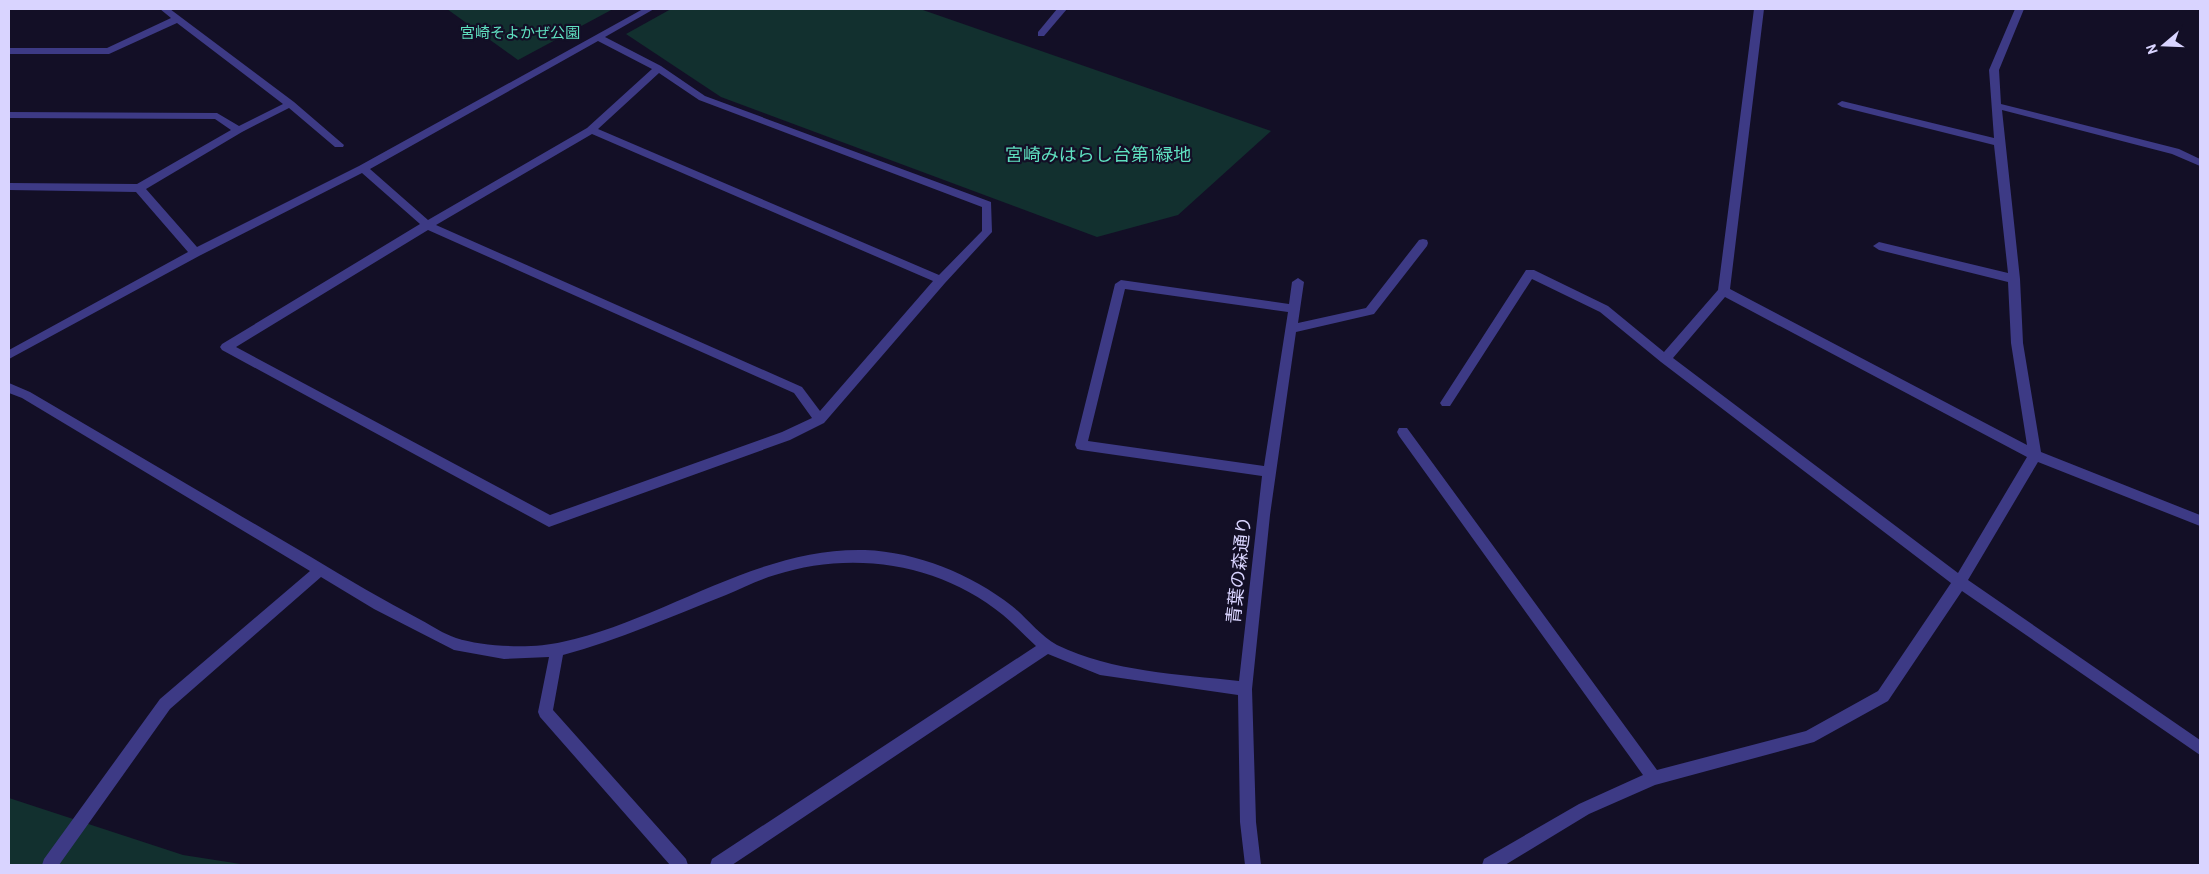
<svg xmlns="http://www.w3.org/2000/svg" width="2209" height="874" viewBox="0 0 2209 874" font-family="Barlow,'Noto Sans JP',sans-serif">
<style>
.green{fill:#12302f}
.lines{fill:none;stroke-linecap:round;stroke-linejoin:round}
.minor{fill:#3d3a85;fill-rule:evenodd}
.labels{text-anchor:middle;dominant-baseline:central;stroke-width:4.5;stroke-linejoin:round;paint-order:stroke}
.far-park-label{font-size:15px;fill:#5fe0c0;stroke:#130f26}
.park-label{font-size:18px;fill:#5fe0c0;stroke:#130f26}
.street-label{font-size:18px;fill:#d9d4ff;stroke:#130f26}
</style>
<rect width="100%" height="100%" fill="#130f26"/>
<!-- green -->
<g class="green">
<path d="M447,9H613L518,60Z"/>
<path d="M671,9H920L1271,131L1178,215L1097,237L721,97L626,34Z"/>
<path d="M9,798L183,855L247,865H9Z"/>
</g>
<g class="lines">
<!-- minor -->
<g class="minor">
<path d="M160,9H170L294,102L344,145L343,147H335L289,108L242,132L146,189L197,247L359,166L643,9H654L605,37L661,66L705,96L991,202L992,232L945,283L824,423L790,440L549,527L222,350L220,347L222,344L420,224L362,173L199,256L9,359V350L188,252L136,192L9,190V183L137,184L231,130L215,119L9,118V112L217,113L239,126L283,104L177,23L109,54H9V48H107L171,18ZM598,41L652,69L587,128L428,220L370,169ZM659,73L699,100L982,207V231L939,275L598,129ZM592,134L933,281L820,411L802,387L436,225ZM428,230L794,393L812,418L782,432L550,515L236,347Z"/>
<path d="M1057,9H1067L1044,36H1038V32Z"/>
<path d="M1754,9H1764L1730,289L2027,445L2011,343L2008,282L1879,250L1873,246L1879,242L2008,273L1994,145L1842,107L1837,104L1842,101L1994,138L1989,70L2015,9H2024L1999,70L2001,104L2179,149L2200,159V166L2172,154L2002,110L2020,279L2023,343L2041,452L2200,515V526L2038,462L1968,580L2200,740V755L1962,591L1888,701L1814,742L1655,785L1589,814L1505,865H1482L1484,859L1579,804L1643,775L1399,436L1397,432L1399,428H1407L1657,770L1806,731L1878,691L1951,583L1661,362L1600,312L1532,279L1450,406H1442L1440,403L1526,270H1534L1608,306L1664,352L1718,290ZM1725,297L2027,457L1958,573L1673,358Z"/>
<path d="M1423,239L1427,240L1428,243L1427,246L1374,314L1296,332L1270,515L1252,689L1256,822L1261,865H1245L1240,822L1238,695L1100,675L1048,654L732,865H710L712,859L1036,646C1025,636 1015,625 1003,615C940,563 852,550 775,575C758,580 742,588 726,595C672,616 619,640 563,655L553,710L686,859L688,865H670L540,717L538,712L549,657L504,659L454,650L374,609L321,577L170,709L59,865H42L44,859L160,699L310,571L22,398L9,393V383L30,392C124,447 217,502 311,557C347,579 383,600 421,620C432,626 444,634 456,638C484,647 533,649 562,642C664,620 757,547 865,550C917,552 971,574 1012,606C1027,618 1040,636 1057,645C1113,672 1178,674 1239,681L1262,476L1081,450L1077,449L1075,445L1115,284L1121,280L1289,304L1292,282L1298,278L1304,282L1298,323L1366,308L1419,240ZM1125,289L1288,312L1264,466L1088,441Z"/>
</g>
</g>
<g class="labels">
<!-- far-park labels -->
<g class="far-park-label">
<text x="520" y="32">宮崎そよかぜ公園</text>
</g>
<!-- park labels -->
<g class="park-label">
<text x="1098" y="154">宮崎みはらし台第1緑地</text>
</g>
<!-- street labels -->
<g class="street-label">
<text transform="translate(1238 570) rotate(-84)">青葉の森通り</text>
</g>
</g>
<!-- border -->
<rect width="2209" height="874" fill="none" stroke="#d9d4ff" stroke-width="20"/>
<!-- north arrow -->
<g transform="translate(2164 45) rotate(251)" stroke="#130f26" stroke-width="4" paint-order="stroke">
<path d="M0-4L9 19L0 12L-9 19Z" fill="#d9d4ff"/>
<text y="-8" font-size="14" font-weight="bold" text-anchor="middle" fill="#d9d4ff">N</text>
</g>
</svg>
